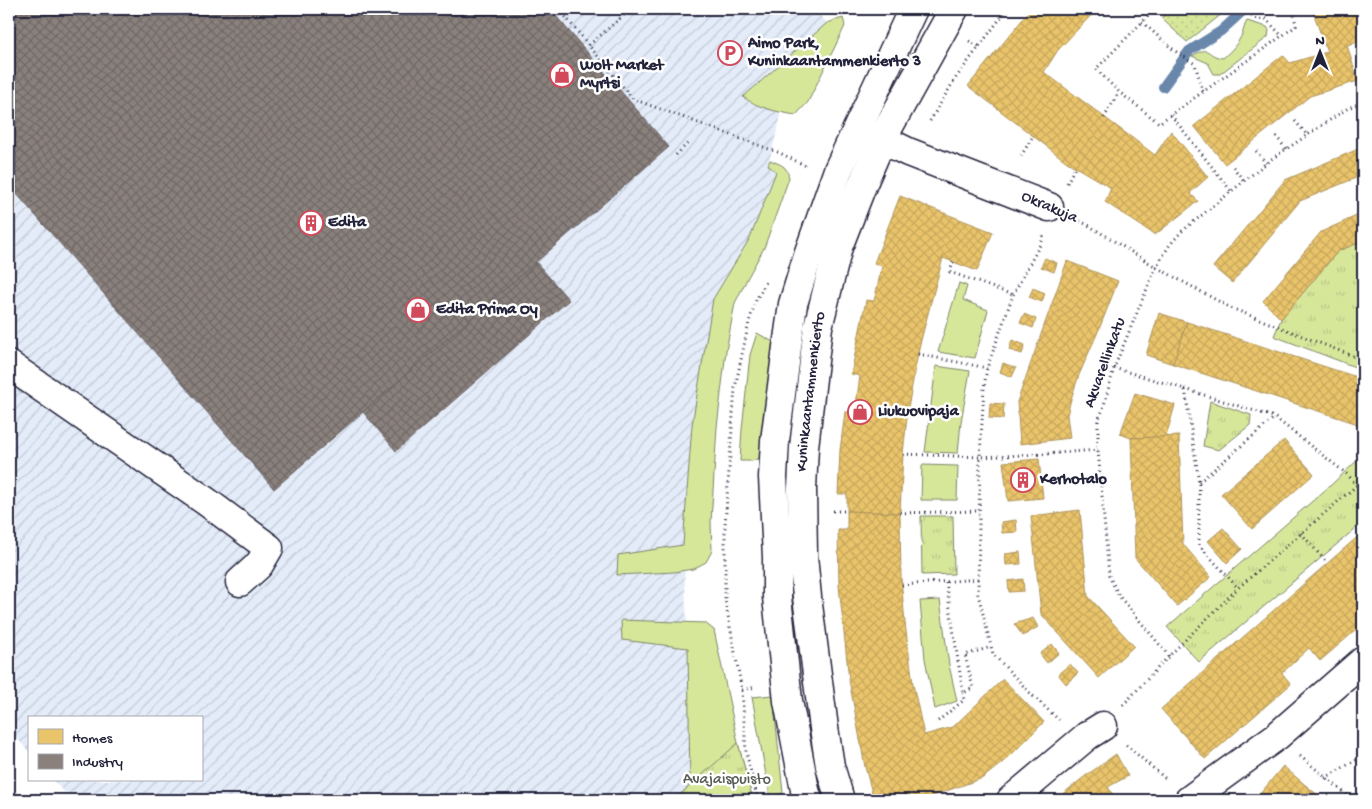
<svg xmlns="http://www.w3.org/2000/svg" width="1372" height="809" viewBox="0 0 1372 809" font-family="'Gochi Hand',sans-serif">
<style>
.industrial{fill:url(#industrial-furrows)}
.grass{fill:#d7e79a;stroke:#7c846a}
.park{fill:url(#park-tufts);stroke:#7c846a}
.garden{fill:url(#garden-dots);stroke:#7c846a}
.homes{fill:url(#homes-cross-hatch);stroke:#ad935c}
.industry{fill:url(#industry-cross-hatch);stroke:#6b6468}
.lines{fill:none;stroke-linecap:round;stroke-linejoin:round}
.stream{stroke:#6987ab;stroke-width:10}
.minor-casing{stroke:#22223b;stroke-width:31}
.path{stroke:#22223b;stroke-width:3;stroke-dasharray:1 4;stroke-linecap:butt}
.minor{stroke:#fff;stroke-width:28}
.labels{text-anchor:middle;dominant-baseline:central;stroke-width:5;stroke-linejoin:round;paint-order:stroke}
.poi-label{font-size:16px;font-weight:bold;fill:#22223b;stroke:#fff;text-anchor:start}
.street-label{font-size:16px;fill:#22223b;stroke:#fff}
.park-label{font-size:16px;fill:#585d58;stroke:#fff}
</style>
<defs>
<pattern id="industrial-furrows" width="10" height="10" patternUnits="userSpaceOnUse" patternTransform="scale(1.25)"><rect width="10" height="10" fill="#e4ecf9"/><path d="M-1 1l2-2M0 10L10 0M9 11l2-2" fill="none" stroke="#c3cad6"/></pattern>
<pattern id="park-tufts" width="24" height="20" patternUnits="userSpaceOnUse" patternTransform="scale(1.25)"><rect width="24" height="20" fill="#d7e79a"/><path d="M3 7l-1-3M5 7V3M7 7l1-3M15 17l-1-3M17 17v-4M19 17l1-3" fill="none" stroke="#b8c686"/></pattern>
<pattern id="garden-dots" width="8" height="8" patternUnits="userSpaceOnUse" patternTransform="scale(1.25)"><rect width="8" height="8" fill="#d7e79a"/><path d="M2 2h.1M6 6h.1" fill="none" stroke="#b8c686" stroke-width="1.8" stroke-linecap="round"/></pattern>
<pattern id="homes-cross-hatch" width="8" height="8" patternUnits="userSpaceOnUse" patternTransform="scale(1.25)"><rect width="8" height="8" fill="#e9c46a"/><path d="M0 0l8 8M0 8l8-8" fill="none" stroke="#c8a85d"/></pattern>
<pattern id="industry-cross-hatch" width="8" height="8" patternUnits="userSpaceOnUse" patternTransform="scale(1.25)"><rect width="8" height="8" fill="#8a817c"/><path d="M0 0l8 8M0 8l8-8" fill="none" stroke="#706967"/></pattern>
</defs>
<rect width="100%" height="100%" fill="#fff"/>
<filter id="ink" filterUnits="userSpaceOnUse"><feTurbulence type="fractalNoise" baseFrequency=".02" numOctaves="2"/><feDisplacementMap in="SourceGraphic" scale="10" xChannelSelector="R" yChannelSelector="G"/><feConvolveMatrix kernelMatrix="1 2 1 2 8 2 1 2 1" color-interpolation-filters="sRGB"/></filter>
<g filter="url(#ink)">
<!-- industrial -->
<path class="industrial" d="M9,9H814L827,23L743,97L752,104L780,112V120L768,165L776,172L750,238L713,299L683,545L688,648L690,786L674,800H114L64,792L53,780H201V718H29V752L9,729Z"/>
<!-- grass -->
<g class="grass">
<path d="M843,18L845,26L808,102L796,115C777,112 758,108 743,97L827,23Z"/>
<path d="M1247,21L1267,27L1269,30L1268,37L1220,74H1214L1208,63L1192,56C1212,44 1205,56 1223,58C1231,51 1238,44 1242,34C1244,29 1244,26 1247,21Z"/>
<path d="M770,160C781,165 787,165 789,178L764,248L748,277L735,303L726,351L717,427L711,522L712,551L706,562L693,569L674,572L617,575L618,555L683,545L692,425L713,299L750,238L776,172L768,165Z"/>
<path d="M959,283L967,286L963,300L988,310L975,358L938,352Z"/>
<path d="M757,333L777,344L760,458L752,461H740L742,429L750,355Z"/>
<path d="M936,366L970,371L961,422L958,453L925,452Z"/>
<path d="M922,465L958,466L957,500H921Z"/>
<path d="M940,600L949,665L957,701L935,709L925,659L920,601Z"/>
<path d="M621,620L705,623L714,630L738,743L753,800H674L690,786L688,648L622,640Z"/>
<path d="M773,695L783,793L770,797L752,697Z"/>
</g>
<!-- park -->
<g class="park">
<path d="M1363,241V370L1274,336L1281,319L1338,251Z"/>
<path d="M1210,401L1251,415L1250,425L1219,450L1203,446Z"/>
<path d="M1363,455V522L1199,662L1167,627L1331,485Z"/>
<path d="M921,516H953L954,574L922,575Z"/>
<path d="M738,743L753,800H674Z"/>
</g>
<!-- garden -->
<path class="garden" d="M1173,9H1228L1187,42L1161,18Z"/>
<!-- homes -->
<g class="homes">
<path d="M1031,9H1097L1058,50L1044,72L1155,155L1171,131L1208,177L1190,193L1198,201L1155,235L1105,202L1111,188L1067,162L968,86Z"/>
<path d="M1312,9H1363V40L1347,45L1358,81L1310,96L1225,164L1194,126L1283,55L1290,63L1327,52Z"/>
<path d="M1363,147V175L1300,201L1232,283L1213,267L1285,180Z"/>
<path d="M900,196L993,232L977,271L943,258L931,302L919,348L908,408L903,454L900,513L847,511V494H838L840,450L845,412H855L860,376L851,374L866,300L874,301L882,266L874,263Z"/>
<path d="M1363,213V241L1338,251L1281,319L1263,301L1321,232Z"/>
<path d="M1045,258L1057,263L1054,272L1041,267Z"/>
<path d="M1067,261L1118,281L1100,327L1079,375L1071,399L1067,415L1070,438L1020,444L1017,402Z"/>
<path d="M1033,288L1045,293L1042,302L1029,297Z"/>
<path d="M1159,313L1187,322L1173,364L1146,355Z"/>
<path d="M1024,314L1036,319L1033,328L1020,323Z"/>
<path d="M1187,322L1363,379V432L1355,423L1173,364Z"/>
<path d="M1012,340L1025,345L1022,354L1009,350Z"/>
<path d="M1003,363L1016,368L1012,377L1000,372Z"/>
<path d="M1135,393L1175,405L1166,437L1131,438L1120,434Z"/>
<path d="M990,403L1004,404L1003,419L989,418Z"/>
<path d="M1179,436L1183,544L1211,577L1177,606L1135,558L1131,438Z"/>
<path d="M1284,440L1314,474L1252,529L1221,494Z"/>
<path d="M1039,459L1043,498L1008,501L1003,462Z"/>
<path d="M1080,510L1088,596L1134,646L1099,678L1041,614L1031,516Z"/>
<path d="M847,511L900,513L901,578L905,623L913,684L924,735L953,727L1003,679L1044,722L1008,758L983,778L921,800H874L865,767L849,680L839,586L838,530H847Z"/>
<path d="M1016,520L1017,532L1002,533L1001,522Z"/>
<path d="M1223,528L1242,549L1227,563L1208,541Z"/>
<path d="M1363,532V624L1320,661L1309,648L1282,673L1291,684L1205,759L1161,709Z"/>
<path d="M1020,552L1021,564L1006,565L1005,554Z"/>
<path d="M1023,579L1024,591L1009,592L1008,581Z"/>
<path d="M1033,618L1038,627L1023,636L1014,624Z"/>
<path d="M1052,644L1059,653L1047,663L1040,654Z"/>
<path d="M1070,664L1078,673L1066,684L1058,674Z"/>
<path d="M1116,754L1128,776L1108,787L1116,800H1055L1084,777Z"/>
<path d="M1283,766L1303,783L1324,800H1255Z"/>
</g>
<!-- industry -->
<g class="industry">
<path d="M9,9H550L669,147L274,489L9,185Z"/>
<path d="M536,262L569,300L396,451L363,412Z"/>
</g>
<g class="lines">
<!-- stream -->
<path class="stream" d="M1163,87L1189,51L1221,31L1245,9"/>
<defs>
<g id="minor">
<path d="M865,131L908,152L1049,207"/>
<path d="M9,365L207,502L269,548L259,565L240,582"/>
<path d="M808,800L805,790L788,701L777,597V557L773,477L775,441L787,347L793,304L808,255L838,170L913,9"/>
<path id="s1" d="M840,800L830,766L824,728L807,597L803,556L802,489L804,447L818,327L838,247L863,183L882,139L954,9"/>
<path d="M1011,800L1087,736L1103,726"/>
<path d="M1189,800L1277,736L1363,661"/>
</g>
</defs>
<!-- minor casing -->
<use href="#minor" class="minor-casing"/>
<!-- path -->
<g class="path">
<path d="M559,9L633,99L780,153L808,167"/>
<path d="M1145,9L1150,14"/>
<path d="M1155,9L1096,69L1119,92L1159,123L1296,26L1293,9"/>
<path d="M1244,9C1252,18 1253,20 1266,19L1282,36"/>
<path d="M1142,22L1175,51L1195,64L1203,92"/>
<path d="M969,41L980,47"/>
<path d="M589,45L631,9"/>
<path d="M1171,115L1231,191"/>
<path d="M1104,118L1119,92"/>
<path d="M930,121L955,79L1002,16L1006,9"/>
<path d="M1295,121L1307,135"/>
<path d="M1276,136L1286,149"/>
<path d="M1256,151L1266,163"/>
<path d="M676,155L689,142"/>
<path d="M1021,156L1033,136"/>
<path d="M1233,167L1244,181"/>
<path d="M1067,183L1075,167"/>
<path d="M1075,219L1088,225L1156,267L1231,308L1363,360"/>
<path d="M1043,236L1042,241L1013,295L987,368L984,387L980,457L978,594L993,654L1032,695L1059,720"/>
<path d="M953,262L950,272L1013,295"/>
<path d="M918,354L987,368"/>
<path d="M1114,368L1185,389L1199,482V545L1238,588"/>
<path d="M1185,389L1274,417L1348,475L1357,486"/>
<path d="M903,454L980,457L1043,454L1098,450"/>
<path d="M1199,482L1274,418"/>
<path d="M833,511H847"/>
<path d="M900,513L979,511"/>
<path d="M1301,533L1327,563"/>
<path d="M946,582L963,693L973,688L965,655L991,647"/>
<path d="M902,585L978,579"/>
<path d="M1169,656L1119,596L1109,576L1098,450V421L1103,409L1114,368L1156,267L1169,246L1181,232L1270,160L1348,108L1363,102"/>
<path d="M742,690L756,687"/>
<path d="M1123,705L1169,656L1238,588L1363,480"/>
<path d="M938,721L964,700L963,693"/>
<path d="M1126,745L1167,780"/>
<path d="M1300,756L1353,800"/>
<path d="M1325,778L1363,756"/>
<path d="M758,800L746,752L742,690L725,600V525L735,388L749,322L756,300L767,280"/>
</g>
<!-- minor -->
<use href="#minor" class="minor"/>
</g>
</g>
<!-- icons -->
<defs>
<symbol id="parking-ring" viewBox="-11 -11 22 22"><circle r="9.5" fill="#fff" stroke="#d1495b" stroke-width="1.5"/><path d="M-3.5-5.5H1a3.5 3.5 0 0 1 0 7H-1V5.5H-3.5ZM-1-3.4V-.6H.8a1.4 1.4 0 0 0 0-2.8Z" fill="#d1495b"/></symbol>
<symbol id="shop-ring" viewBox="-11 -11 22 22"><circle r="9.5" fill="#fff" stroke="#d1495b" stroke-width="1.5"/><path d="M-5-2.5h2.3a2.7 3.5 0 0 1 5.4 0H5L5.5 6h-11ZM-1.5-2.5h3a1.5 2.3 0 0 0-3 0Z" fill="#d1495b"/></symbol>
<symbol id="building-ring" viewBox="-11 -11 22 22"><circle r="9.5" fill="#fff" stroke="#d1495b" stroke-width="1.5"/><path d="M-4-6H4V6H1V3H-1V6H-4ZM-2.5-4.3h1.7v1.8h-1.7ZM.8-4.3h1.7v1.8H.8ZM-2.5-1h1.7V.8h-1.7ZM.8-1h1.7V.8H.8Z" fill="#d1495b"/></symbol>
</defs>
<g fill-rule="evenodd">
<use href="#parking-ring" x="716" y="39" width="28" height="28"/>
<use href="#shop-ring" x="548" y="61" width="28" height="28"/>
<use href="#building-ring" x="297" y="209" width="28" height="28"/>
<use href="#shop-ring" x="404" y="296" width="28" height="28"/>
<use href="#shop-ring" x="846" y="398" width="28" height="28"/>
<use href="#building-ring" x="1009" y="466" width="28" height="28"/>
</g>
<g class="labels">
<!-- poi labels -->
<g class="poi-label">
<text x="748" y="44">Aimo Park,<tspan x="748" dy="18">Kuninkaantammenkierto 3</tspan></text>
<text x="580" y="66">Wolt Market<tspan x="580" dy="18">Myrtsi</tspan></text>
<text x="328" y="223">Edita</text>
<text x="436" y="310">Edita Prima Oy</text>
<text x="878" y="412">Liukuovipaja</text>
<text x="1040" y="480">Kerhotalo</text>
</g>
<!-- street labels -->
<g class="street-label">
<text transform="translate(1049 208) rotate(23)">Okrakuja</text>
<text transform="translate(1106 363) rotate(-70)">Akvarellinkatu</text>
<text stroke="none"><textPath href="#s1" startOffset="412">Kuninkaantammenkierto</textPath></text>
</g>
<!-- park labels -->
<g class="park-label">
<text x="727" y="780">Avajaispuisto</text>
</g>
</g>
<!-- margin -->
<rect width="1372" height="809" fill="none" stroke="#fff" stroke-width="30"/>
<rect x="15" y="15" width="1342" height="779" fill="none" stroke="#22223b" stroke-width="2" filter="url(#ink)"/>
<!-- legend -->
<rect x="28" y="716" width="175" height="65" fill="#ffffff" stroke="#a7a7b1"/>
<rect x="38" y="729" width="25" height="15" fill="#e9c46a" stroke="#a7a7b1"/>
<text x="72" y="742" font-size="15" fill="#22223b">Homes</text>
<rect x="38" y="754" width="25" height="15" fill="#8a817c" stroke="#a7a7b1"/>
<text x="72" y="766" font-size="15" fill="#22223b">Industry</text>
<!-- north arrow -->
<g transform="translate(1320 52)" stroke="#ffffff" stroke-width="4" paint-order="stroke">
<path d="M0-4L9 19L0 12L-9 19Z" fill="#22223b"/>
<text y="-8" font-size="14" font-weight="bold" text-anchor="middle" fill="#22223b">N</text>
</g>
</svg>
